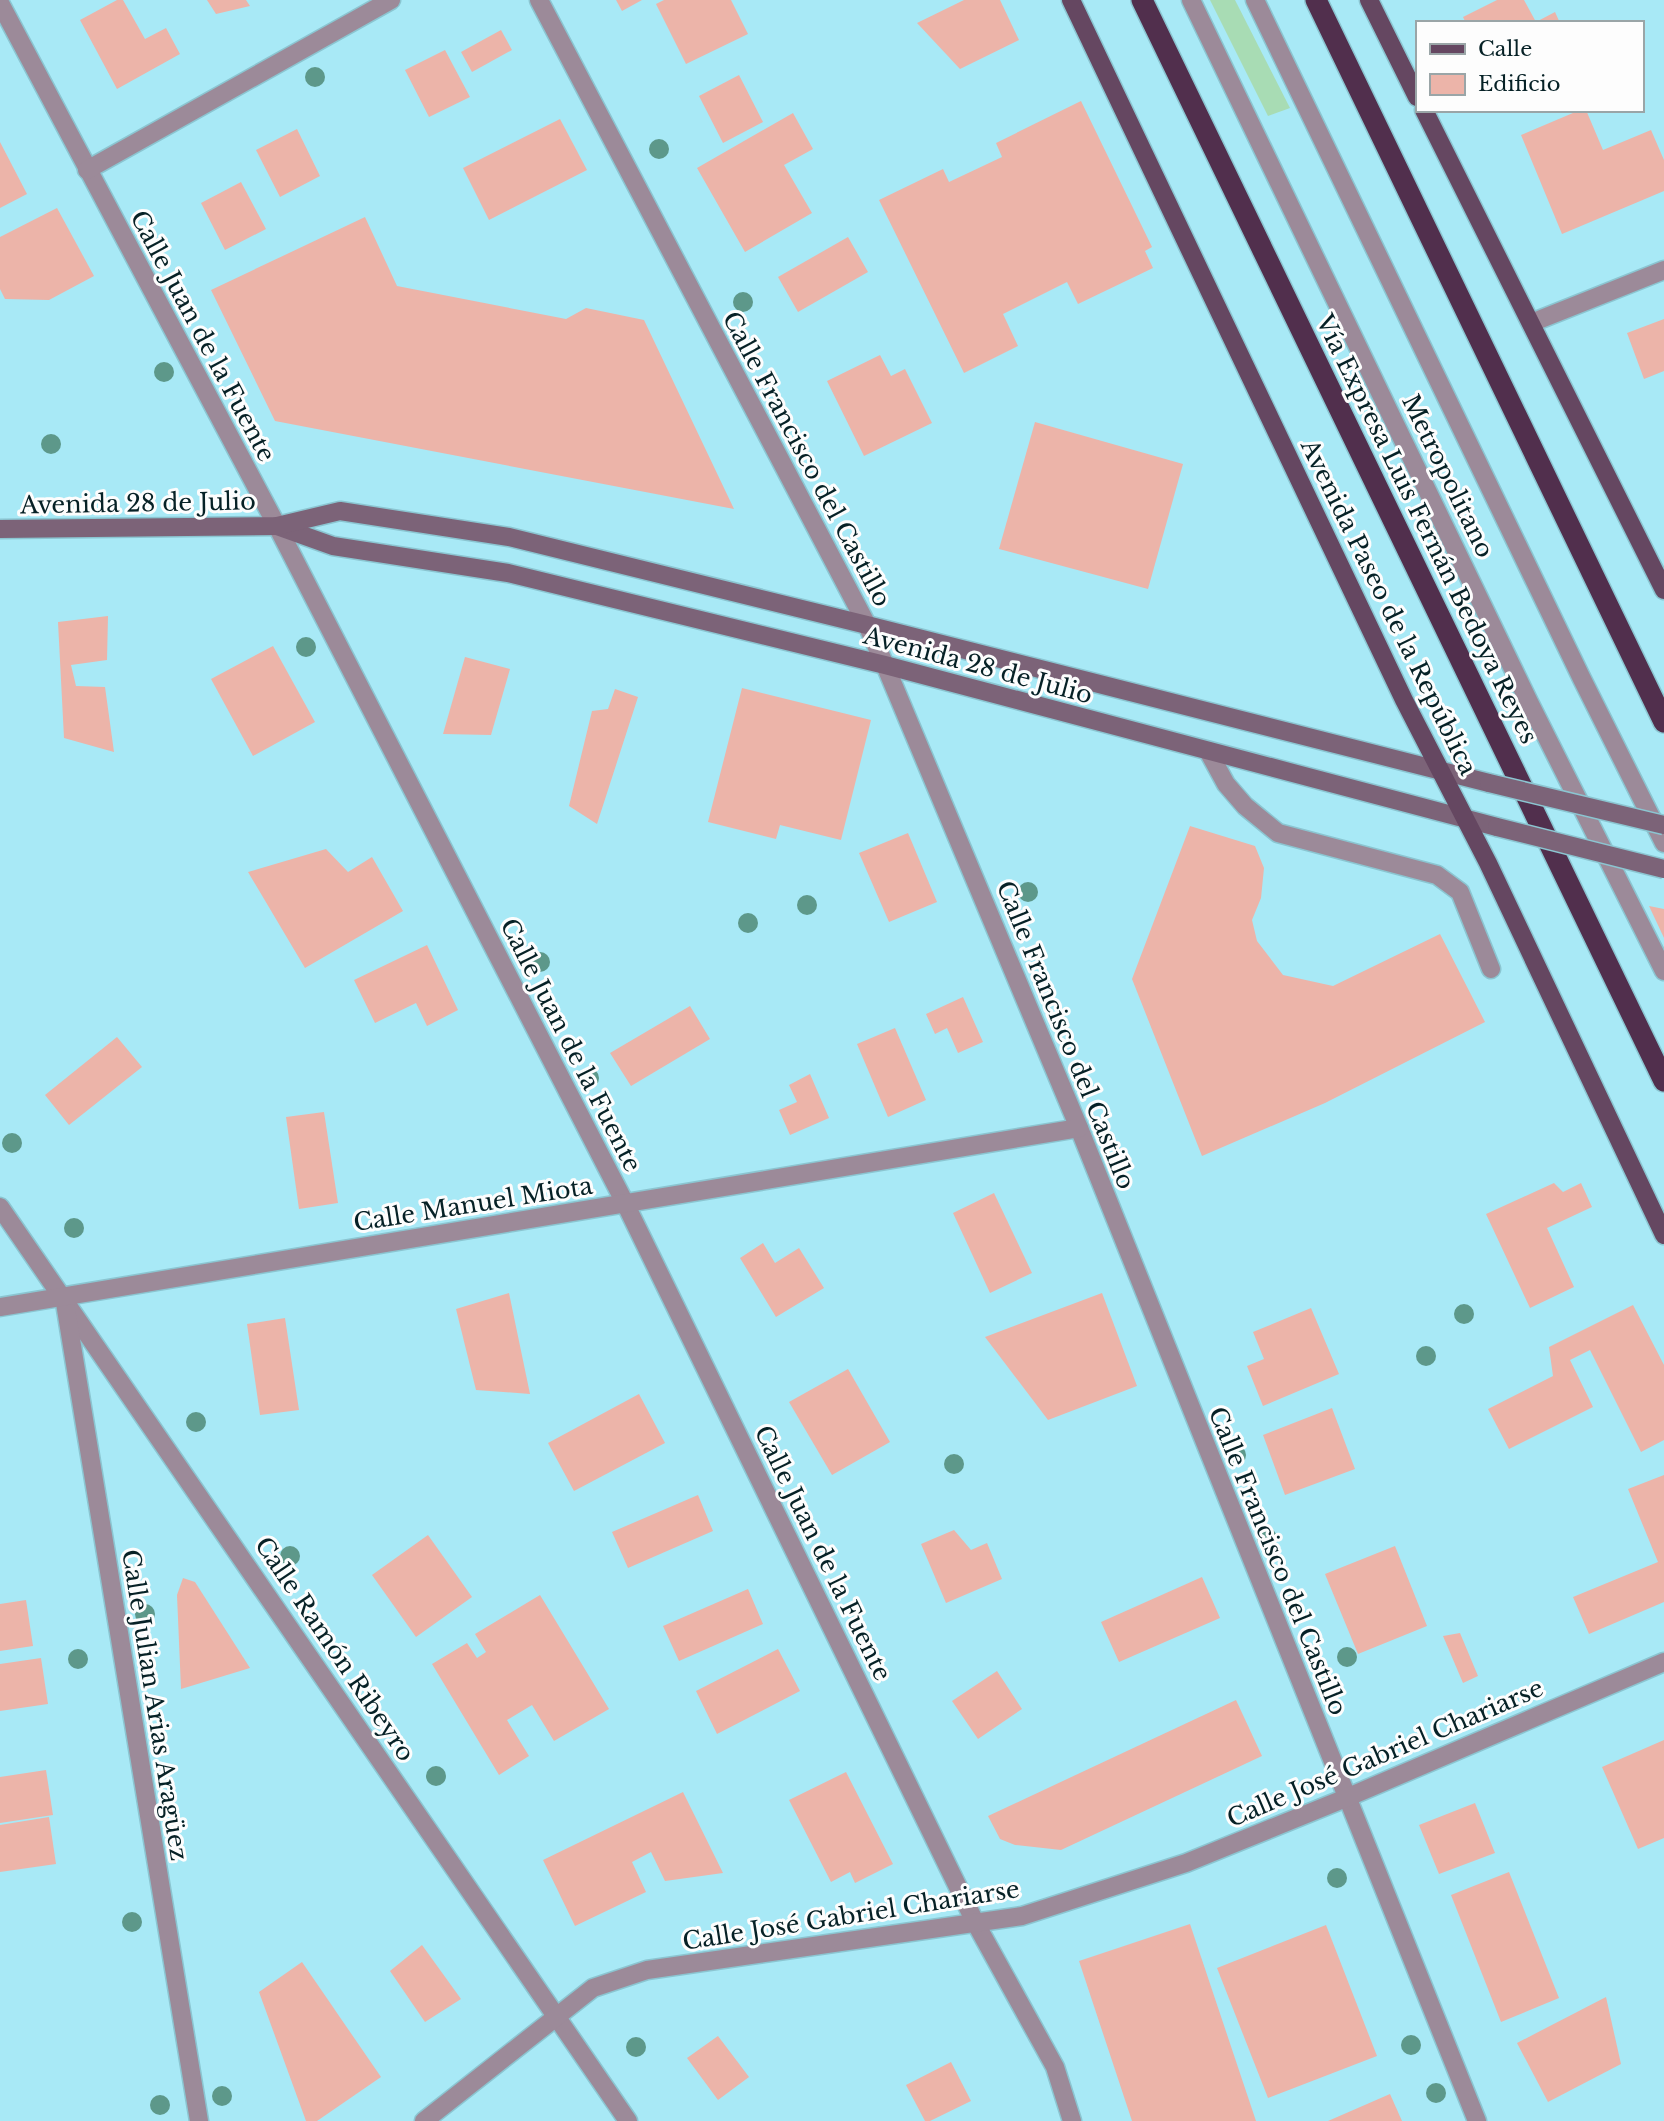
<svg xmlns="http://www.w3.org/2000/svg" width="1664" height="2121" viewBox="0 0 1664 2121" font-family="'Libre Baskerville',serif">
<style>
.green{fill:#a8dcb4}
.building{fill:#ecb4a9}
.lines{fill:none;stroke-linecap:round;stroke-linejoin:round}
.lane-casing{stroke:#8bc5d1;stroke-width:21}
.street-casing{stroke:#8bc5d1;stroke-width:21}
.secondary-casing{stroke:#8bc5d1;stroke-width:21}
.primary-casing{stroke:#8bc5d1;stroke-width:21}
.highway-casing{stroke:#8bc5d1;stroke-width:24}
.lane{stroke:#9c8a99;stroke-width:18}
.street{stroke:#9c8a99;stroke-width:18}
.secondary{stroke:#7c6378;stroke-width:18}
.primary{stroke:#654761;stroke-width:18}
.highway{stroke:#512f4d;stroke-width:21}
.secondary-bridge-casing{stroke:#8bc5d1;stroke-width:21;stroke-linecap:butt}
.secondary-bridge{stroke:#7c6378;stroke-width:18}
.tree{fill:#5d988a}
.labels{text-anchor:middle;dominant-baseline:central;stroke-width:6;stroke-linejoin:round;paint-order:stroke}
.street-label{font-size:24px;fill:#062126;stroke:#fdfdfd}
</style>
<rect width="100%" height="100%" fill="#a8e9f6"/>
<!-- green -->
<path class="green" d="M1210,0H1235L1290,108L1268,116Z"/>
<!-- building -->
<g class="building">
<path d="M117,0H123L145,39L166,28L180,54L117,89L80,20Z"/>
<path d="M207,0H246L250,6L216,14Z"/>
<path d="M616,0H642L622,11Z"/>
<path d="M664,0H731L748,34L686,64L656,4Z"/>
<path d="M964,0H1000L1019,40L960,69L917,23Z"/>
<path d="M1497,0H1524L1536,22L1555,12L1560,23H1466L1463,17Z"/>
<path d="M501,30L512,50L472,72L461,52Z"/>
<path d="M445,50L470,97L429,117L405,70Z"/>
<path d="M739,75L763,122L723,143L699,96Z"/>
<path d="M1081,101L1152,247L1145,251L1153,268L1078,304L1067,282L1003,314L1018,346L964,373L879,200L943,169L949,182L1002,157L996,143Z"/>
<path d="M1580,110H1586L1603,150L1651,130L1664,160V191L1562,234L1521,135Z"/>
<path d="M793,113L813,149L784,165L812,213L745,252L697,168Z"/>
<path d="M560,119L587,170L489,220L463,168Z"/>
<path d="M297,129L320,176L280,197L256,150Z"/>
<path d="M0,142L27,194L0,208Z"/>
<path d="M241,182L266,229L225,250L201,203Z"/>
<path d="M57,208L94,276L49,300L5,299L0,289V237Z"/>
<path d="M365,217L397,286L566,319L586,308L644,320L734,509L275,421L211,290Z"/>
<path d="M848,237L868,272L798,312L778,277Z"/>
<path d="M1664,319V371L1644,379L1627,333Z"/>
<path d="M880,355L891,376L905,369L932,423L864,456L827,381Z"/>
<path d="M1035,422L1183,464L1148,589L999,549Z"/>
<path d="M108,616L107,660L71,665L76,686L105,687L114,752L64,738L58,622Z"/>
<path d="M273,646L315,722L253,756L211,679Z"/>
<path d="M465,657L510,669L491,735L443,734Z"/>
<path d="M742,688L871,720L841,840L780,825L776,839L708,822Z"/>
<path d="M615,689L638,697L597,824L569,806L592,711L608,709Z"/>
<path d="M1190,826L1255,846L1264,868L1261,898L1252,920L1257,941L1283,975L1333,986L1440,934L1485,1022L1325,1103L1202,1156L1132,979Z"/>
<path d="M908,833L937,902L889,922L859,853Z"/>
<path d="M326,849L348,872L372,857L403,911L305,968L248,872Z"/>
<path d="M1649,906L1664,909V938Z"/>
<path d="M427,945L458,1010L427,1026L416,1003L375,1023L354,980Z"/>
<path d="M963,997L983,1042L958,1053L947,1028L935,1034L926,1014Z"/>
<path d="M690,1006L710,1039L631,1086L610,1053Z"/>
<path d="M895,1028L926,1100L888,1117L857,1044Z"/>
<path d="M117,1037L142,1067L69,1125L45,1095Z"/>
<path d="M810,1074L829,1118L790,1135L779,1110L797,1102L789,1085Z"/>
<path d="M324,1112L338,1203L299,1209L286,1117Z"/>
<path d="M1554,1183L1563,1192L1581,1183L1592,1207L1547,1228L1574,1287L1530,1308L1486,1214Z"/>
<path d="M994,1193L1032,1273L990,1293L953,1213Z"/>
<path d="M763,1243L775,1263L799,1248L824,1288L776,1317L740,1258Z"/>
<path d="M509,1293L530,1394L476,1390L456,1309Z"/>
<path d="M1102,1293L1137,1386L1048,1420L985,1337Z"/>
<path d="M1633,1305L1664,1365V1440L1641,1452L1590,1350L1570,1360L1593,1407L1509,1449L1488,1409L1553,1376L1549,1347Z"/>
<path d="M1311,1308L1339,1374L1263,1406L1247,1366L1264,1359L1253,1332Z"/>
<path d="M285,1318L299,1410L260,1415L247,1324Z"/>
<path d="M848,1369L890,1442L832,1475L789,1402Z"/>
<path d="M639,1394L665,1443L574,1491L548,1443Z"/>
<path d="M1332,1408L1355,1469L1285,1495L1263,1435Z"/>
<path d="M1664,1475V1602L1589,1634L1573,1597L1658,1562L1628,1489Z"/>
<path d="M698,1495L713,1531L628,1568L612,1532Z"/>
<path d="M954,1530L971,1550L987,1543L1002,1579L946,1603L921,1544Z"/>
<path d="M428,1535L472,1597L416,1637L372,1575Z"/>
<path d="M1395,1546L1427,1626L1358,1654L1325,1574Z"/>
<path d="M1202,1577L1220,1618L1119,1662L1101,1622Z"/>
<path d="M183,1578L195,1582L250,1668L181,1689L177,1595Z"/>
<path d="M748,1589L763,1624L679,1661L663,1626Z"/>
<path d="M540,1595L609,1709L554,1741L532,1705L507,1720L529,1756L499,1775L432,1664L467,1643L477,1658L486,1652L475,1634Z"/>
<path d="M26,1600L33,1646L0,1651V1604Z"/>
<path d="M1460,1633L1478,1676L1463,1683L1443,1636Z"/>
<path d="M778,1649L800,1691L717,1734L696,1691Z"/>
<path d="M41,1658L48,1704L0,1711V1664Z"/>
<path d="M997,1671L1022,1709L978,1739L952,1701Z"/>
<path d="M1236,1700L1262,1756L1061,1850L1015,1845L1000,1839L988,1816Z"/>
<path d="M1664,1740V1838L1638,1849L1602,1767Z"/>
<path d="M46,1770L53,1815L0,1823V1777Z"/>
<path d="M846,1772L893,1864L855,1883L850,1872L831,1882L789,1800Z"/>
<path d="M683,1792L723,1873L665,1881L651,1852L632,1862L646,1892L575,1926L543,1860Z"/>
<path d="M1475,1803L1495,1853L1439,1874L1419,1825Z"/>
<path d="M49,1817L56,1864L0,1872V1825Z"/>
<path d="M1509,1872L1559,1998L1501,2022L1451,1895Z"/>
<path d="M1190,1924L1256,2121H1132L1079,1961Z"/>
<path d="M1326,1925L1377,2056L1268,2098L1217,1968Z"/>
<path d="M422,1945L461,1999L425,2022L390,1971Z"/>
<path d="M302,1962L381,2077L317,2121H306L259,1992Z"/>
<path d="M1606,1997L1621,2064L1548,2102L1517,2043Z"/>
<path d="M718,2036L749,2077L718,2100L687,2058Z"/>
<path d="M951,2062L971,2101L930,2121H925L906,2085Z"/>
<path d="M1390,2094L1402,2121H1328Z"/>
</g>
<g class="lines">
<defs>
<g id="lane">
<path d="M1191,0L1529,702L1664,971"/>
<path d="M1255,0L1582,679L1664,843"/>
<path d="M1208,751L1226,784L1245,806L1278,833L1437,875L1460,892L1491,969"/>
</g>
<g id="street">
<path d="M539,0L867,625L885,665L1079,1128L1477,2121"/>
<path d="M0,3L277,526L625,1203L975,1922L1055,2067L1072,2121"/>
<path d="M87,170L391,0"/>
<path d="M1531,323L1664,270"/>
<path d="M0,1207L628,2121"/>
<path d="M65,1303L199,2121"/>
<path d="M0,1307L1079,1128"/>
<path d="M424,2121L593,1988L647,1970L1022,1916L1186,1863L1346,1798L1664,1662"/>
</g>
<g id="secondary">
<path d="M277,526L333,546L508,573L885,665L1497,827"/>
<path d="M0,529L277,526L340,511L509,537L867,625L1489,783"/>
</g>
<g id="primary">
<path d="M1071,0L1404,700L1488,863L1664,1235"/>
<path d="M1369,0L1417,97"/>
<path d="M1424,110L1664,590"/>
</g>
<g id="highway">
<path d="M1142,0L1664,1081"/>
<path d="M1316,0L1664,722"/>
</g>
</defs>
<!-- lane casing -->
<use href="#lane" class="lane-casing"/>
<!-- street casing -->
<use href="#street" class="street-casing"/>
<!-- secondary casing -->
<use href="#secondary" class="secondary-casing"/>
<!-- primary casing -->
<use href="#primary" class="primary-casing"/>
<!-- highway casing -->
<use href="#highway" class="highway-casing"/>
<!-- lane -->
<use href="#lane" class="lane"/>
<!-- street -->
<use href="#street" class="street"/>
<!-- secondary -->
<use href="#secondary" class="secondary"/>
<!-- primary -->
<use href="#primary" class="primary"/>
<!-- highway -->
<use href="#highway" class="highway"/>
<defs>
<g id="secondary-bridge">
<path d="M1489,783L1664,825"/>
<path d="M1497,827L1664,869"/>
</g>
</defs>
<!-- secondary-bridge casing -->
<use href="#secondary-bridge" class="secondary-bridge-casing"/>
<!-- secondary-bridge -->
<use href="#secondary-bridge" class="secondary-bridge"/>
</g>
<!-- trees -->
<g class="tree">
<circle cx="315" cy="77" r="10"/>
<circle cx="659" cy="149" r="10"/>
<circle cx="743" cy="302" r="10"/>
<circle cx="164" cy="372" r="10"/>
<circle cx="51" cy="444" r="10"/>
<circle cx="306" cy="647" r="10"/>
<circle cx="1028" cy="892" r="10"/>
<circle cx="807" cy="905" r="10"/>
<circle cx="748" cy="923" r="10"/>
<circle cx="540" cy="962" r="10"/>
<circle cx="589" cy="1078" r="10"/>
<circle cx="12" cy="1143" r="10"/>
<circle cx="74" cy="1228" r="10"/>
<circle cx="1464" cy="1314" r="10"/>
<circle cx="1426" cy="1356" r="10"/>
<circle cx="196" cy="1422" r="10"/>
<circle cx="1236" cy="1455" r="10"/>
<circle cx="954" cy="1464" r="10"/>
<circle cx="1267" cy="1538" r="10"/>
<circle cx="290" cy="1556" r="10"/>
<circle cx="145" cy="1614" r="10"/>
<circle cx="1347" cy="1657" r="10"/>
<circle cx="78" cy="1659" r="10"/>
<circle cx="436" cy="1776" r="10"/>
<circle cx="1337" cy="1878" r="10"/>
<circle cx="132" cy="1922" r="10"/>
<circle cx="1411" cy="2045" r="10"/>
<circle cx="636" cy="2047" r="10"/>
<circle cx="1436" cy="2093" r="10"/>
<circle cx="222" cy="2096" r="10"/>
<circle cx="160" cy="2105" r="10"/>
</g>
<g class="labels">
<!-- street labels -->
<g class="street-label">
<text transform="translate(203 336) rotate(62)">Calle Juan de la Fuente</text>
<text transform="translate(807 459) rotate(62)">Calle Francisco del Castillo</text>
<text transform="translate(1448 476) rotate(64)">Metropolitano</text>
<text transform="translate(138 503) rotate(-1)">Avenida 28 de Julio</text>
<text transform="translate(1427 529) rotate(64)">Vía Expresa Luis Fernán Bedoya Reyes</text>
<text transform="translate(1389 607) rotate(64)">Avenida Paseo de la República</text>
<text transform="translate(978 665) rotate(15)">Avenida 28 de Julio</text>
<text transform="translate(1066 1035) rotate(68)">Calle Francisco del Castillo</text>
<text transform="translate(571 1045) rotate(63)">Calle Juan de la Fuente</text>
<text transform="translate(473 1204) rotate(-9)">Calle Manuel Miota</text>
<text transform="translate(823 1553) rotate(64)">Calle Juan de la Fuente</text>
<text transform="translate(1278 1561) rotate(68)">Calle Francisco del Castillo</text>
<text transform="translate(335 1649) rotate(56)">Calle Ramón Ribeyro</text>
<text transform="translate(155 1705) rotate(81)">Calle Julian Arias Aragüez</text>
<text transform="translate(1385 1753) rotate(-23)">Calle José Gabriel Chariarse</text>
<text transform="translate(851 1915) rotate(-9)">Calle José Gabriel Chariarse</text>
</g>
</g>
<!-- legend -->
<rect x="1416" y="21" width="228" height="91" fill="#fdfdfd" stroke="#9aa5a7" stroke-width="2"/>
<rect x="1430" y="44" width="35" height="10" fill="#654761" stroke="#9aa5a7" stroke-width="2"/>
<text x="1478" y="56" font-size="21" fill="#062126">Calle</text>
<rect x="1430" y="74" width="35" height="21" fill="#ecb4a9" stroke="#9aa5a7" stroke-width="2"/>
<text x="1478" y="91" font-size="21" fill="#062126">Edificio</text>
</svg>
